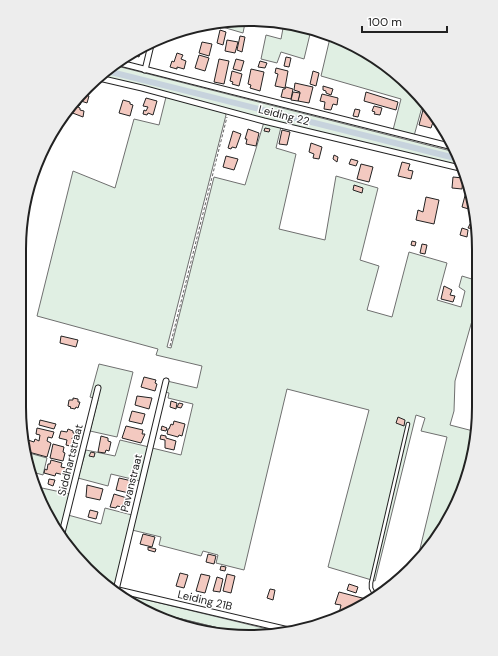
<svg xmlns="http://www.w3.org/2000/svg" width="498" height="656" viewBox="0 0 498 656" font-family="'DM Sans',sans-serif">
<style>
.green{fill:#e0efe3;stroke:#6f6f6f}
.water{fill:#c7d3dd;stroke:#6f6f6f}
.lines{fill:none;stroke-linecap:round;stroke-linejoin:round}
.canal{stroke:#c7d3dd;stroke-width:6}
.building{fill:#f3c9c0;stroke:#222}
.lane-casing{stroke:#222;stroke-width:4.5}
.street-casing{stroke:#222;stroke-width:7}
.path{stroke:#646464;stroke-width:1;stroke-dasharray:3 2;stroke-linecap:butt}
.lane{stroke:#fff;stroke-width:2.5}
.street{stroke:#fff;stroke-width:5}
.labels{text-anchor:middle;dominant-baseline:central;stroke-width:3;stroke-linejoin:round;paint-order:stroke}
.street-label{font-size:11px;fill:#222;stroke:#fff}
.rim{fill:none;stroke:#222;stroke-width:2}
</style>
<rect width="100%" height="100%" fill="#fff"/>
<!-- green -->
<g class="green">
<path d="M220,23H245L243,33L219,26Z"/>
<path d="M284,23H294L311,30L304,59L281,52L277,63L261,59L266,35L281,39Z"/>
<path d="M330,38L377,58L427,108L422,107L414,136L393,130L401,99L321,76Z"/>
<path d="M113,65L455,152L463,167L277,122L101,77Z"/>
<path d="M166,97L225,113L226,115L167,347L171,348L214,177L245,185L264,122L281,127L276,148L296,154L279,229L325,240L336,176L378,188L360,260L379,266L367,310L392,317L409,252L447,263L437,300L461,307L465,291L459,287L462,276L475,280L477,274V303L455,381L454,411L450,425L477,432L467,481L440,535L418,557L447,437L421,431L425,418L416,415L375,581L328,567L369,410L287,389L244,570L216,563L218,555L203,551L201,556L159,545L161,537L132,530L152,448L181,455L193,404L168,398L169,393L165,392L167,381L197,388L202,366L156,355L158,349L37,316L73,171L115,188L134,119L159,125Z"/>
<path d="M36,170L19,237L27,189Z"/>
<path d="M99,364L133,372L117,437L90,431L98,400L90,397Z"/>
<path d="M120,440L149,447L140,481L111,474L108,486L78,478L86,450L115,456Z"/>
<path d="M29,453L47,458L43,475L29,471L26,463Z"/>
<path d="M42,488L70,494L60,535L50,522L39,497Z"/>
<path d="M105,508L132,515L115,585L112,587L109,586L87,570L62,538L68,515L101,524Z"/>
<path d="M118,593L284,633L264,637L251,636L141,609Z"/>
</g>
<!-- water -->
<path class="water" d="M141,609L251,636L204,633L147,613Z"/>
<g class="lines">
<!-- canal -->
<path class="canal" d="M107,71L459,159"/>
</g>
<!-- building -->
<g class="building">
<path d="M220,30L226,32L223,45L217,43Z"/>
<path d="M240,36L245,37L242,52L237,50Z"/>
<path d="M227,40L238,42L235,53L225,51Z"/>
<path d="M202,42L212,44L209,56L199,53Z"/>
<path d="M141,50L139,57L129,54Z"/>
<path d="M177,53L183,55L181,59L186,61L184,69L177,67V69L170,67L172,61L174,62Z"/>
<path d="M199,55L209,58L205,71L195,68Z"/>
<path d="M286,57L291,58L289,67L284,66Z"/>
<path d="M219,59L229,61L224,84L214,82Z"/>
<path d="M236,59L244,61L241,71L233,69Z"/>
<path d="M260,61L267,63L265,68L258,67Z"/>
<path d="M276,68L288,71L285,88L275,86L278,74L275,73Z"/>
<path d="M251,69L264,72L260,91L250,88L251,85L248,84Z"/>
<path d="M232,71L242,74L239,86L232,84L233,82L230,81Z"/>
<path d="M313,71L319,73L316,86L310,84Z"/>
<path d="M295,83L313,87L309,103L298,101L300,92L294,90Z"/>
<path d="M323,86L333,89L331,95L326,93V91L323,90Z"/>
<path d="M286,87L293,89L291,99L281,97L283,89H285Z"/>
<path d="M293,92L300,93L298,101L291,100Z"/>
<path d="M366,92L398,102L396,110L364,101Z"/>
<path d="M82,94L89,96L87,103L81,101L80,105L78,106V107L80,108V110L84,111L83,117L70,112L72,106L71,105Z"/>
<path d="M322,94L338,98L337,105L333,104L331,110L324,109L325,102L320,101Z"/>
<path d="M146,98L157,101L153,115L148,113L147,115L143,114L144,110L146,111L148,107L143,106Z"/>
<path d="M123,100L130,102V104L133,105L130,116L119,113Z"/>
<path d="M374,106L382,108L380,115L374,114L375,112L372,111Z"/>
<path d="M355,109L360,110L358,117L353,116Z"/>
<path d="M423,110L431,112L435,116L431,128L419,125Z"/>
<path d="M265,128L270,129L269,132L264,131Z"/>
<path d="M248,129L259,133L256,146L246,144L247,139H245Z"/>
<path d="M282,130L290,132L287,145L279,144Z"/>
<path d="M233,131L241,134L236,148L232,147L231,149L228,148Z"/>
<path d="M311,143L322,147L319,159L313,158L314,154L309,152Z"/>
<path d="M334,155L338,157L337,162L333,159Z"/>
<path d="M226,156L238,159L234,170L223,167Z"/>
<path d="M351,159L358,161L356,166L349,164Z"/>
<path d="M402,162L410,164L408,170L413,171L411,179L398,176Z"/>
<path d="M361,164L373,167L369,182L357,179Z"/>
<path d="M453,177L463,178L462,189L452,188Z"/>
<path d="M354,185L363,188L362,193L353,190Z"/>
<path d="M467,188L470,189L474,205L472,210L462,207Z"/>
<path d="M426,197L439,200L434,224L416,220L418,210L423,212Z"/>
<path d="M470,224L475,225L474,229L468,228Z"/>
<path d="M462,228L468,230L467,237L460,235Z"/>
<path d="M412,241L416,242L415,246L411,245Z"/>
<path d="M422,244L427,245L425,254L420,253Z"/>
<path d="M444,286L452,290L450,295L455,296L453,302L441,299Z"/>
<path d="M61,336L78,340L76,347L60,343Z"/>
<path d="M144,377L156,380L155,383L157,384L155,391L141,387Z"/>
<path d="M137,396L152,398L149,409L135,405Z"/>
<path d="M73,398L78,399V402H80L78,408L76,407L75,409L70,408L71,407L68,406L69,400H73Z"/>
<path d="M171,401L177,403L176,409L170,407Z"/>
<path d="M179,403L183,404L181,408L177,407Z"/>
<path d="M132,411L145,414L142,424L129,421Z"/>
<path d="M398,417L405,420L404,426L396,423Z"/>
<path d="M40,420L56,424L54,429L39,425Z"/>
<path d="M174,421L185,424L182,436L179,435L178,437L167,434L168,429H169L171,424L173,425Z"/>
<path d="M126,426L143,430L142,434H145L141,443L122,438Z"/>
<path d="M162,426L167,428L166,431L161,430Z"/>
<path d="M37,428L54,432L52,438L48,437L47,441L51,443L47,457L25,451L28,440L34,442L35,439L39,441L40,435L36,434Z"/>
<path d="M68,429L73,431V433H75L74,438H72V439L75,440L74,447L66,445L67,440L59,438L61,431L67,432Z"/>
<path d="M161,435L166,436V438L176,441L174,450L165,448V440L160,439Z"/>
<path d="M101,436L108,438V441L111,442L109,451L106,450L105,453L98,452Z"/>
<path d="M53,444L64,447L63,452L65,453L63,461L50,458Z"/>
<path d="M91,452L95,453L94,457L89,456Z"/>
<path d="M51,460L62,463L61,467L66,468L64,475L56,473L55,476L44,473L45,469L47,470L48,464H50Z"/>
<path d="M119,478L132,481L129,493L116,490Z"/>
<path d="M49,479L55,480L53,486L48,484Z"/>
<path d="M87,485L103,489L100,500L86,497Z"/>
<path d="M114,494L127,498L125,504H123L122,507L117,506L116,508L110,507Z"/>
<path d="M90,510L98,512L96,519L88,517Z"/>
<path d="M143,534L155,537L152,547L140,544Z"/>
<path d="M148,547L156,549L155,552L148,550Z"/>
<path d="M208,554L216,556L214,564L206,562Z"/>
<path d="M221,566L226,567L225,571L220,570Z"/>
<path d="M180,573L188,575L184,588L176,586Z"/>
<path d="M201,574L210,576L205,593L196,591Z"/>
<path d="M227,574L235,576L231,593L223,591Z"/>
<path d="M217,577L223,579L220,592L213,591Z"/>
<path d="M349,584L358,587L356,593L347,590Z"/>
<path d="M270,589L275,590L273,600L267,598Z"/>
<path d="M339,592L366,599L365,604L338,618L341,605L335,604Z"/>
</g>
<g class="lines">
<defs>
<g id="lane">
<path d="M26,459L27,455"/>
<path d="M376,598L371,588V583L408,424"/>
</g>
<g id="street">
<path d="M116,62L453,147"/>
<path d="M145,70L151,45"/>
<path d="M99,78L142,88L264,121L464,169"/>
<path d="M61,537L98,388"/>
<path d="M114,589L293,631"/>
<path d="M116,590L166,381"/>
</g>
</defs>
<!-- lane casing -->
<use href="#lane" class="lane-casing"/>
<!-- street casing -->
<use href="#street" class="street-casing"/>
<!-- path -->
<path class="path" d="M170,346L227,117"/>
<!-- lane -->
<use href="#lane" class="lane"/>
<!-- street -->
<use href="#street" class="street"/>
</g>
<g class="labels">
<!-- street labels -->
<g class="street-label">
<text transform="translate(284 115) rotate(14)">Leiding 22</text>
<text transform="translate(70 460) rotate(-76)">Siddhartstraat</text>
<text transform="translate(131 483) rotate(-76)">Pavanstraat</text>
<text transform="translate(205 600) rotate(13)">Leiding 21B</text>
</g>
</g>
<!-- crop -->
<path d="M0 0H498V656H0ZM249 26H249A223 223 0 0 1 472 249V407A223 223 0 0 1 249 630H249A223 223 0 0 1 26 407V249A223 223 0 0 1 249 26Z" fill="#ededed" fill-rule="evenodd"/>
<path class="rim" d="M249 26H249A223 223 0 0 1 472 249V407A223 223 0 0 1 249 630H249A223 223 0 0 1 26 407V249A223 223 0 0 1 249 26Z"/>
<!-- scale -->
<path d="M362 26v6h85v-6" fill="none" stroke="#222222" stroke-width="2"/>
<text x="368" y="26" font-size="12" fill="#222222" stroke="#ffffff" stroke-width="3" paint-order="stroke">100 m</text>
</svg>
